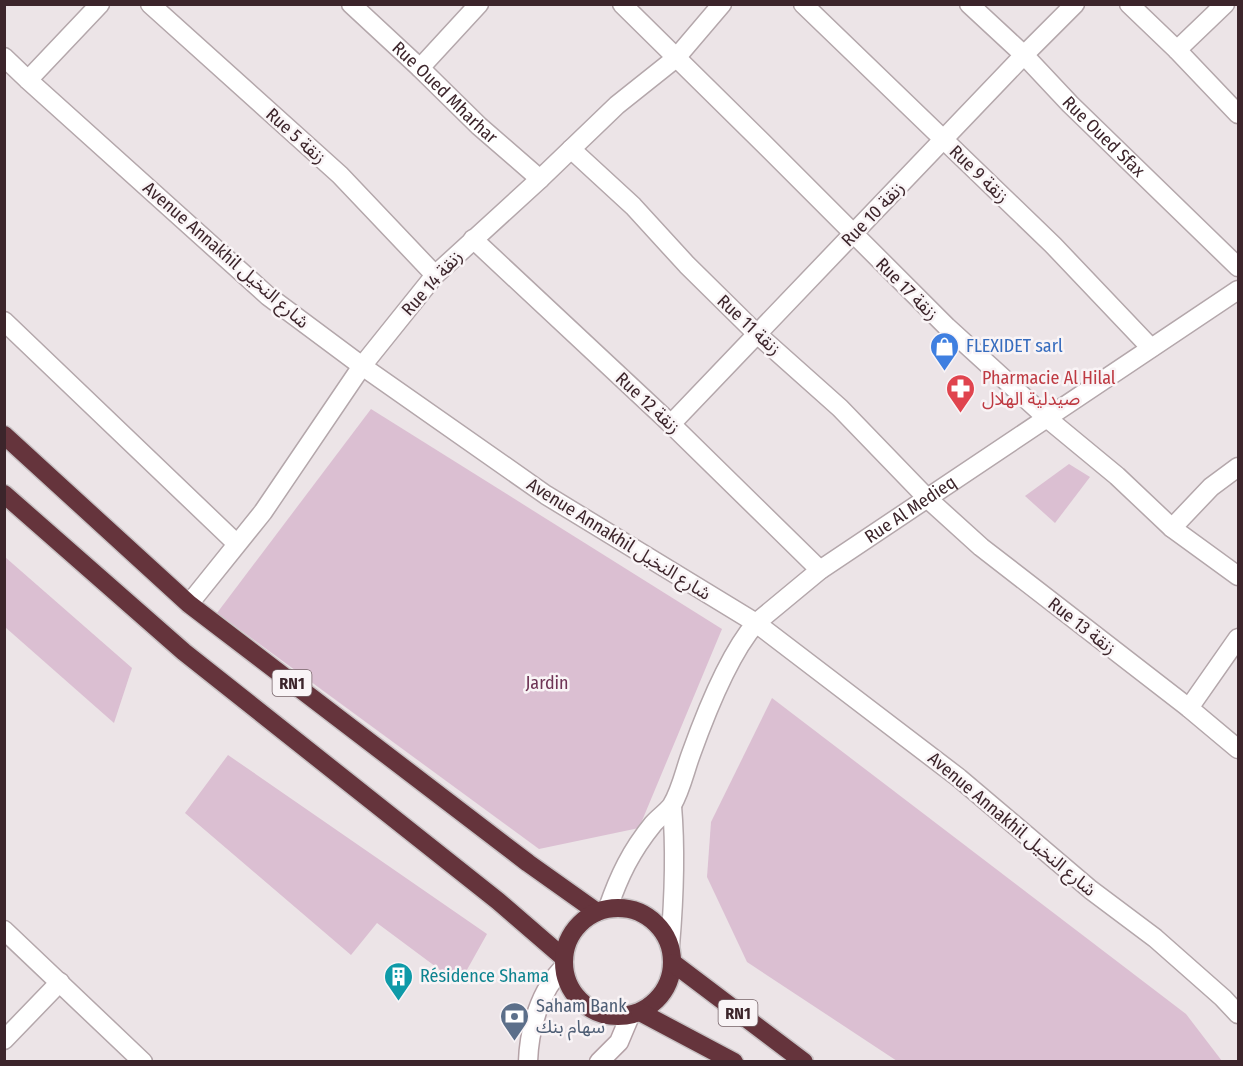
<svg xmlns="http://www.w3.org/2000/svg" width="1243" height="1066" viewBox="0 0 1243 1066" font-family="'Fira Sans Condensed','Noto Sans Arabic',sans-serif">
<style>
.green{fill:#dbbfd2}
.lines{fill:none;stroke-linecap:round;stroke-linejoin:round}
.street-casing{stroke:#b4a7ab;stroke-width:21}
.secondary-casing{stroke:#b4a1a6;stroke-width:21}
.highway-casing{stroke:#c8c2c4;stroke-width:21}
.street{stroke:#fff;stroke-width:18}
.secondary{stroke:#fff;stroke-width:18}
.highway{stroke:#65343c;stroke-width:18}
.labels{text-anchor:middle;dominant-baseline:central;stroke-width:5;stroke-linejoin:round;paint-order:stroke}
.shield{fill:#f9f4f6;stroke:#756368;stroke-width:1.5}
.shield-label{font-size:16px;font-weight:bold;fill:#3c252b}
.street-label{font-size:18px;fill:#3c252b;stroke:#f9f4f6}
.shop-label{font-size:18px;fill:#366cbe;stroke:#f9f4f6;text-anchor:start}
.health-label{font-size:18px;fill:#be3a42;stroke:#f9f4f6;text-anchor:start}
.park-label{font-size:18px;fill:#6e3455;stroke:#f9f4f6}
.culture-label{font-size:18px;fill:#0d838f;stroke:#f9f4f6;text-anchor:start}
.service-label{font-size:18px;fill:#4e5e75;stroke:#f9f4f6;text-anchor:start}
</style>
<rect width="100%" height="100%" fill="#ece4e7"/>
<!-- green -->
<g class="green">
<path d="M371,409L722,629L639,828L539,849L217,613Z"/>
<path d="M1069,464L1090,477L1055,523L1025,496Z"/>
<path d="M5,557L132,668L114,723L5,627Z"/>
<path d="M772,698L1186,1014L1222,1061H897L747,962L707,877L711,822Z"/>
<path d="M228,755L487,934L459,984L377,923L351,955L185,813Z"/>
</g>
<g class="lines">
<defs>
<g id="street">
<path d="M150,4L340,175L435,275"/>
<path id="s1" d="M351,4L420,68L479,126L540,179"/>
<path d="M622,4L762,142L947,327L1048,419L1117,476L1172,528L1238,576"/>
<path d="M803,4L1053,245L1151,348"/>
<path id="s2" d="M969,4L1024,55L1070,104L1238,267"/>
<path d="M1129,4L1177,50L1238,114"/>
<path d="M1177,50L1225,4"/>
<path d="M4,57L28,80L268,296L362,366L546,495L756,623L959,778L1091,890L1155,938L1223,998L1238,1014"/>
<path d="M420,68L479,4"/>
<path d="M28,80L100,4"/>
<path d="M571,149L633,206L687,265L757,334L840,408L928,499L981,547L1189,708L1238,749"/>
<path d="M473,239L671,424L820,570"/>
<path d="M4,321L236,543"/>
<path d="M671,424L1024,55L1075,4"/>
<path d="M1172,528L1211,487L1238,467"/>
<path d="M189,604L263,512L362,366L435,275L540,179L617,105L676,58L722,4"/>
<path d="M1189,708L1238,638"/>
<path id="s3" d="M608,908C619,876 631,851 653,824C658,818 667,812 672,805C681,790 685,770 691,754C705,715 729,654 756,623L820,570L1238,290"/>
<path d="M4,930L143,1062"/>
<path d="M670,946C674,899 676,853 672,806"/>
<path d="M4,1040L60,982"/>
</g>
<g id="secondary">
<path d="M528,1062C529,1029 540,990 564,967"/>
<path d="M599,1062L619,1042L630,1016"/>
</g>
<g id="highway">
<path d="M4,435L189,604L528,863L597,912"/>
<path d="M4,494L184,652L498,901L564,958"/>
<circle cx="618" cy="962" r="54"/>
<path d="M673,963L804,1062"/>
<path d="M640,1012L734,1062"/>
</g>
</defs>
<!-- street casing -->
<use href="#street" class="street-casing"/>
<!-- secondary casing -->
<use href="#secondary" class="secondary-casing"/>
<!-- highway casing -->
<use href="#highway" class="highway-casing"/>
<!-- street -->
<use href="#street" class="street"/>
<!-- secondary -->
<use href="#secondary" class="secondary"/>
<!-- highway -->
<use href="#highway" class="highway"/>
</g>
<!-- icons -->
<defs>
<symbol id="shop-pin" viewBox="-11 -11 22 30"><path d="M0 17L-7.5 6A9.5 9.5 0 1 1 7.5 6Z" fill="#3f7fe0" stroke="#f9f4f6"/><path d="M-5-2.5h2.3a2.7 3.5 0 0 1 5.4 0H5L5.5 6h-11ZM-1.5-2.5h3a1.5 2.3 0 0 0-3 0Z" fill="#fff"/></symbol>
<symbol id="pharmacy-pin" viewBox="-11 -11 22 30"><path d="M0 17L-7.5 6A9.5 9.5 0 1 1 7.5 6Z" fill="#e0444e" stroke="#f9f4f6"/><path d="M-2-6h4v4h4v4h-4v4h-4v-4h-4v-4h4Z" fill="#fff"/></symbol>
<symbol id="building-pin" viewBox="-11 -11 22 30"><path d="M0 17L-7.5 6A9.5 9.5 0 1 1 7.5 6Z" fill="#0f9aa8" stroke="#f9f4f6"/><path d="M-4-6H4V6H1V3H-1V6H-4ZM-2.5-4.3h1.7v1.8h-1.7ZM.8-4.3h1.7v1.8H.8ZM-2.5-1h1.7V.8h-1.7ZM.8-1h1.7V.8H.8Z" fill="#fff"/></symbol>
<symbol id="bank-pin" viewBox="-11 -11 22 30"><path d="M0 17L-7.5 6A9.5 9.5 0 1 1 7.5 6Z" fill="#5c6f8a" stroke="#f9f4f6"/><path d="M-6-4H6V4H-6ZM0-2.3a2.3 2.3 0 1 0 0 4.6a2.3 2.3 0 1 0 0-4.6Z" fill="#fff"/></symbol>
</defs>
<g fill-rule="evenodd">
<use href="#shop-pin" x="928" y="330" width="33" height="45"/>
<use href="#pharmacy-pin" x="944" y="372" width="33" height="45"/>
<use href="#building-pin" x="382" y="960" width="33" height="45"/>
<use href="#bank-pin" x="498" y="1000" width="33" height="45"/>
</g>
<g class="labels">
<!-- shield labels -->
<g class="shield">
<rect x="272.5" y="670" width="39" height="26" rx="4.5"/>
<rect x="718.5" y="1000" width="39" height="26" rx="4.5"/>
</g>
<g class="shield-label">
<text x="292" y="683">RN1</text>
<text x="738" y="1013">RN1</text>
</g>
<!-- street labels -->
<g class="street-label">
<text stroke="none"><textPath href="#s1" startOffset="129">Rue Oued Mharhar</textPath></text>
<text transform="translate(296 136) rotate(42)">Rue 5 زنقة</text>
<text stroke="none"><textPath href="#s2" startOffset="189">Rue Oued Sfax</textPath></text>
<text transform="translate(979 174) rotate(44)">Rue 9 زنقة</text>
<text transform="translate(873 214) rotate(-46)">Rue 10 زنقة</text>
<text transform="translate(226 255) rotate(41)">Avenue Annakhil شارع النخيل</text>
<text transform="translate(432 283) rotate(-48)">Rue 14 زنقة</text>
<text transform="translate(907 289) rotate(45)">Rue 17 زنقة</text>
<text transform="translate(749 325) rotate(43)">Rue 11 زنقة</text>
<text transform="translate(648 403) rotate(43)">Rue 12 زنقة</text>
<text stroke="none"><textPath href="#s3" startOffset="516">Rue Al Medieq</textPath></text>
<text transform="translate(619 539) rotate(32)">Avenue Annakhil شارع النخيل</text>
<text transform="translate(1082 626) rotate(38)">Rue 13 زنقة</text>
<text transform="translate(1012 824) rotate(40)">Avenue Annakhil شارع النخيل</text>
</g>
<!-- shop labels -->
<g class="shop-label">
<text x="966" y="346">FLEXIDET sarl</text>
</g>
<!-- health labels -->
<g class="health-label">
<text x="982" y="378">Pharmacie Al Hilal<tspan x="982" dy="21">صيدلية الهلال</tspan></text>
</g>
<!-- park labels -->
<g class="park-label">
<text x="547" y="683">Jardin</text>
</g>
<!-- culture labels -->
<g class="culture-label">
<text x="420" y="976">Résidence Shama</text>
</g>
<!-- service labels -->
<g class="service-label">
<text x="536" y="1006">Saham Bank<tspan x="536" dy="21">سهام بنك</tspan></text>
</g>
</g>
<!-- border -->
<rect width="1243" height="1066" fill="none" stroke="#3c252b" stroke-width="12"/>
</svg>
